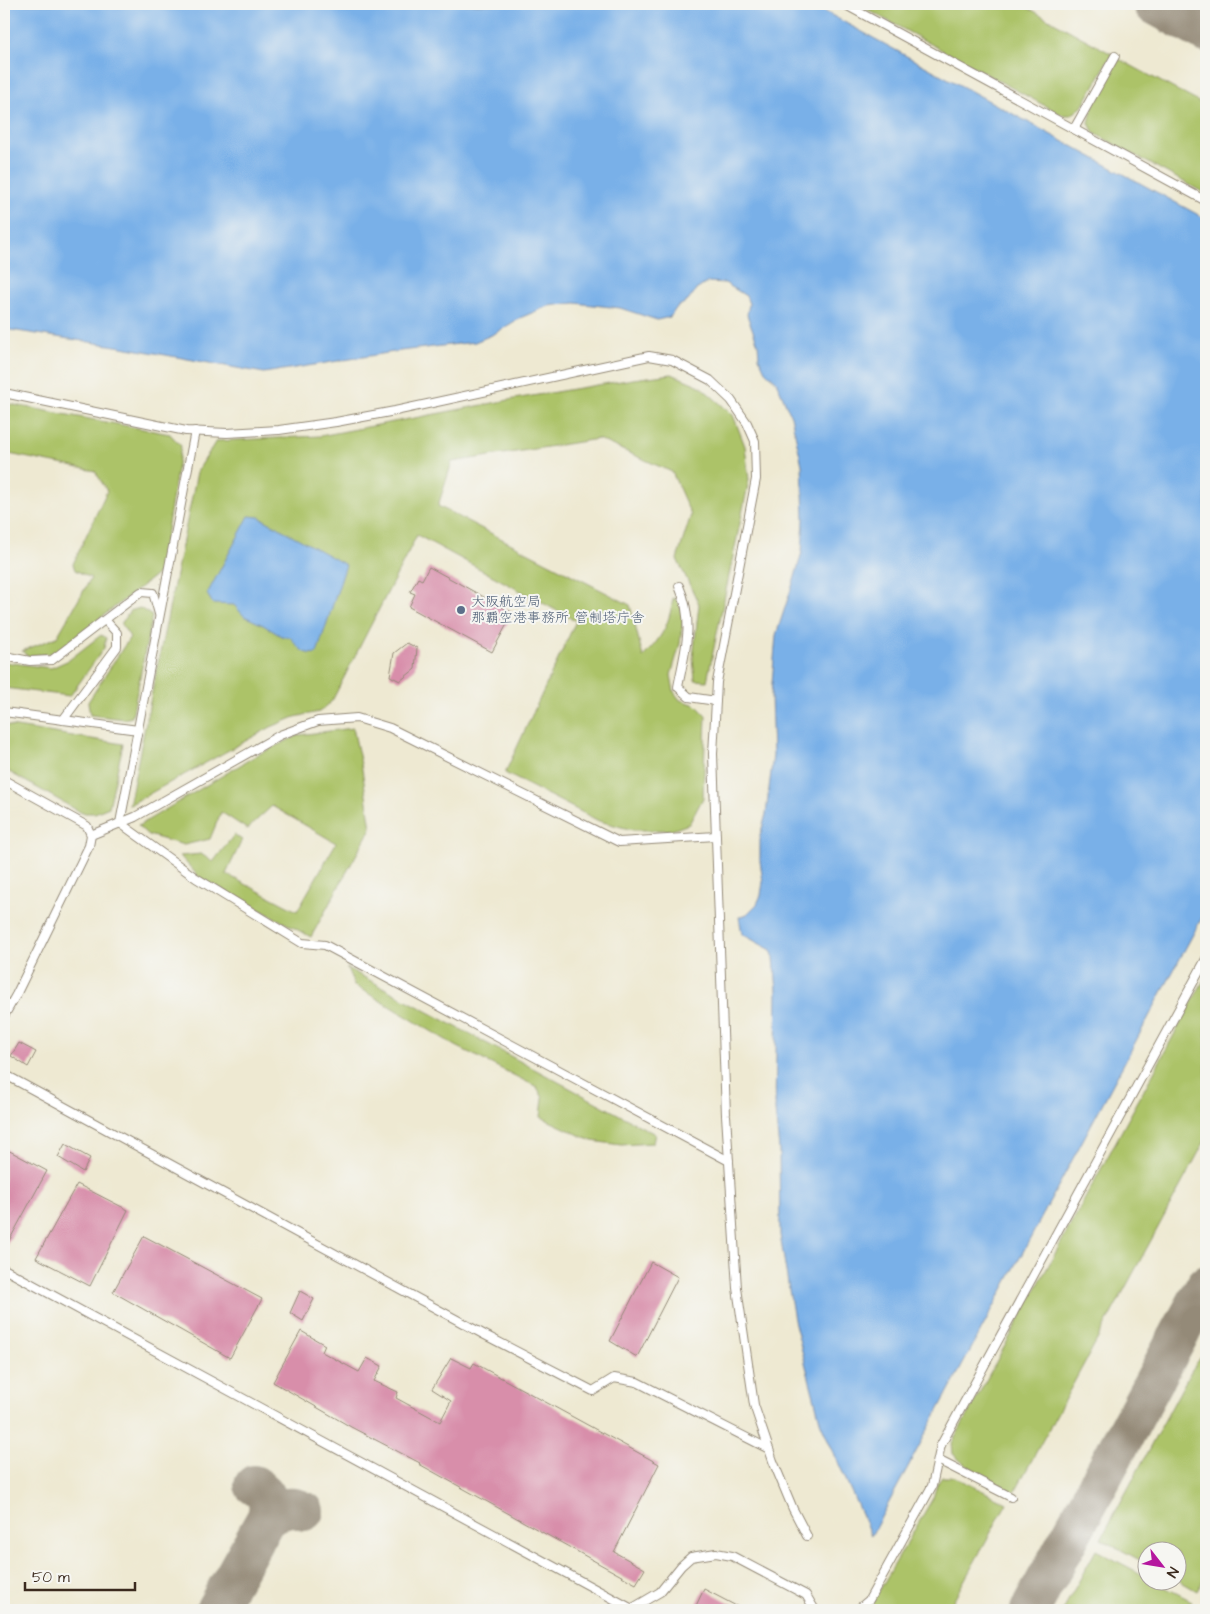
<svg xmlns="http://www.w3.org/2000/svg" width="1210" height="1614" viewBox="0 0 1210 1614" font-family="'Architects Daughter','Klee One',sans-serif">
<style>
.green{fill:#acc368;stroke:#747643}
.water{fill:#79b0e8;stroke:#5a6d83}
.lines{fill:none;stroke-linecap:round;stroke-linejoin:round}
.taxiway{stroke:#948a78;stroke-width:40}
.building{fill:#d88eaa}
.service-casing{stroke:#948a78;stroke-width:10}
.service{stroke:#fff;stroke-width:8}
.service-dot{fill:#5c6f8a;stroke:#f6f6f2;stroke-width:2}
.labels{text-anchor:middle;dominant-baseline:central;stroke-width:4;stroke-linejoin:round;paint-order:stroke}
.service-label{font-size:14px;fill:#4e5e75;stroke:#f6f6f2;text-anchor:start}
</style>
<rect width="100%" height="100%" fill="#f6f6f2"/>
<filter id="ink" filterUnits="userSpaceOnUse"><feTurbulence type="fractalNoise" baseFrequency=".02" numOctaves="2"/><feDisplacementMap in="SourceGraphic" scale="10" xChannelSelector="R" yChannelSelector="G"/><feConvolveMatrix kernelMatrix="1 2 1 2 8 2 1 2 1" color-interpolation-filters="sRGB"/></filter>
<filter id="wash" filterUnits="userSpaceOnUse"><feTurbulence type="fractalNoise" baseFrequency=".0096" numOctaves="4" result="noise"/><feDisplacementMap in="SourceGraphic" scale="20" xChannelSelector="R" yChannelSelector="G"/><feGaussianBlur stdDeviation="1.12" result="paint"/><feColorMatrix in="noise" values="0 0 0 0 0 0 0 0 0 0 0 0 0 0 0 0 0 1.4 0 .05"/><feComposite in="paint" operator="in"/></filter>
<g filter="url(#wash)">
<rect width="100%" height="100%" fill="#eee9d2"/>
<!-- green -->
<g class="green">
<path d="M857,4H1021L1112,54L1082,107L1071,115H1062Z"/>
<path d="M1119,59L1206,106V194L1094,133L1089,123L1093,105Z"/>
<path d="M672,374L700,386L733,415L745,446L749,480L707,681L695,680L693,658L699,604L677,559L691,515L672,472L598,439L452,462L438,506L630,605L643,657C662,637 669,626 673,598L682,603L683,620L680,644L671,675L674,692L680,700L696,705L706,715L703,798L689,824L672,830H633L599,821L505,773L576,621L417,535L332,701L319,712L295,717L271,727L129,805L197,472L216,441L320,436L514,399L633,379Z"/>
<path d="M4,403L170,434L181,446L160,572L55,653L28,656L22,651L57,637L91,578L75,570L73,564L107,491L95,471L4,453Z"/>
<path d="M140,608L152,616L132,717L124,719L90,715L88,702L130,637L121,624L130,611Z"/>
<path d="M101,635L106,638L104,648L70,696L4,688V662L51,668L69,660Z"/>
<path d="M4,725L123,744L109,807L95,813H82L4,769Z"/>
<path d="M353,728L362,769L371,828L311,937L199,877L180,856L201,854L213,862L234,835L242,840L226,874L297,911L336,843L272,806L247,829L221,812L210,839L184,845L148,835L138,826L257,755L299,735Z"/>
<path d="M347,968L655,1134L653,1143L621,1145L592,1141L541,1117L543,1098L537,1087L456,1046L354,985Z"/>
<path d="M1206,976V1139L1014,1493L964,1464L953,1454L952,1443Z"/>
<path d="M1206,1350V1575L1197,1591L1178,1580V1552H1148L1147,1564L1101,1539L1191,1371Z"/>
<path d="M942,1477H955L1007,1503L948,1610H868L933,1498L937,1484Z"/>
<path d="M1096,1550L1147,1577L1148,1582H1155L1192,1601L1187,1610H1063Z"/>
</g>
<!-- water -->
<g class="water">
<path d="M4,4H811L1206,219V910L871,1536L821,1424L794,1320L780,1235L779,1149L775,1110L777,991L774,958L771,950L742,934L739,917L747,914L757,904L761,895L763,882L760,861V836L766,814L773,755L771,695L776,635L795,577L802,552L804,519L802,465L791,416L776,381L765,371L759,358L758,344L747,315L749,304L746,296L725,283L708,282L696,290L688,301L677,307L670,317L657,320L620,308L575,303L548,306L520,318L494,334L475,342L400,351L264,373L122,347L4,329Z"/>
<path d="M249,516L259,517L346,565L317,653C303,656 298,647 290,637L281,636L263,625L244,616L234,605L213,604L207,594Z"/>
</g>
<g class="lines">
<!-- taxiway -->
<g class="taxiway">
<path d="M1153,4L1206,33"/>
<path d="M267,1517C280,1509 289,1504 304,1511"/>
<path d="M215,1610L267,1517C270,1501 269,1494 254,1485"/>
<path d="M1030,1610L1206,1285"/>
</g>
</g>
<g id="blocks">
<!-- building -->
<g class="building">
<path d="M429,567L513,613L492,652L409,607L415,594L410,592L418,578L422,580Z"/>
<path d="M407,643L417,648L415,669L400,681L390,676L394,653Z"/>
<path d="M19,1043L36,1052L28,1067L11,1056Z"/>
<path d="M65,1144L90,1158L83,1172L58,1157Z"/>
<path d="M4,1148L47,1171L4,1250Z"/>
<path d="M77,1184L128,1210L90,1286L36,1258Z"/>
<path d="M144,1236L262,1299L230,1358L113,1292Z"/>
<path d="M651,1262L678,1277L637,1357L610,1341Z"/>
<path d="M300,1291L314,1299L303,1321L290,1313Z"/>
<path d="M301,1331L325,1345L322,1352L359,1372L367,1358L382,1366L374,1381L398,1392L396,1398L440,1422L451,1401L432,1389L451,1358L471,1368L474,1363L659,1464L614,1552L645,1569L636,1584L419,1464L420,1463L351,1427L273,1382Z"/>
<path d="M704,1589L744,1610H694Z"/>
</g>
</g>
</g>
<g filter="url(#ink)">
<use href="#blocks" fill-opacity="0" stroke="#948a78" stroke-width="1"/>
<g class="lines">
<defs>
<g id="service">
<path d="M844,4L1206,201"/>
<path d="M1074,129L1115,56"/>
<path d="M4,393L186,431L227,433L279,430L336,422L395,411L649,356L672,360L710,380L731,400L747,423L755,441L756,479L717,682L716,701L713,754L726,1115L737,1288L754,1405L773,1461L793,1509L807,1536"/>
<path d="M195,431L120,823L196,878L302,943L325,945L729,1161"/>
<path d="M679,586C695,622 685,650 678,687L689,697L716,701"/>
<path d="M4,656L30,661L52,660L141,592L153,593L159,614"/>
<path d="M4,712L138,730"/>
<path d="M63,720L117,647V633L105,620"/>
<path d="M4,780L87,826L91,835L89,846L16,995L4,1016"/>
<path d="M91,835L135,817L280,735L318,721L357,718L390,728L619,842L716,836"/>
<path d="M4,1074L483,1334L593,1391L614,1378L637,1382L769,1449"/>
<path d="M4,1269L634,1610"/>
<path d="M938,1460L1011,1497"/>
<path d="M631,1609L660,1592L681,1566L691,1557L716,1553L732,1556L806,1595L815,1610"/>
<path d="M857,1610L869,1600L932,1486L941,1445L1206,959"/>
</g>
</defs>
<!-- service casing -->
<use href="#service" class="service-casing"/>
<!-- service -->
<use href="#service" class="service"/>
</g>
</g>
<!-- markers -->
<circle class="service-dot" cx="461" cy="610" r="5"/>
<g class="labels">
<!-- service labels -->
<g class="service-label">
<text x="471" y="602">大阪航空局<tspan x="471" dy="16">那覇空港事務所 管制塔庁舎</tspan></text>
</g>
</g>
<!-- margin -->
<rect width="1210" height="1614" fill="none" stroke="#f6f6f2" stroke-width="20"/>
<!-- north arrow -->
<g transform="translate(1162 1566) rotate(121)"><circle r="24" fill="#f6f6f2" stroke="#aba49d"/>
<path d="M0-4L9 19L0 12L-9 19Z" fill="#b5179e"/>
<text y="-8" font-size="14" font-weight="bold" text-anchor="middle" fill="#3b2a1e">N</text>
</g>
<!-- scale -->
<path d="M25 1582v8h110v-8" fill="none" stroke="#3b2a1e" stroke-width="2.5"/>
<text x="32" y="1582" font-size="15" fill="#3b2a1e" stroke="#f6f6f2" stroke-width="4" paint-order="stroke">50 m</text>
</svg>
